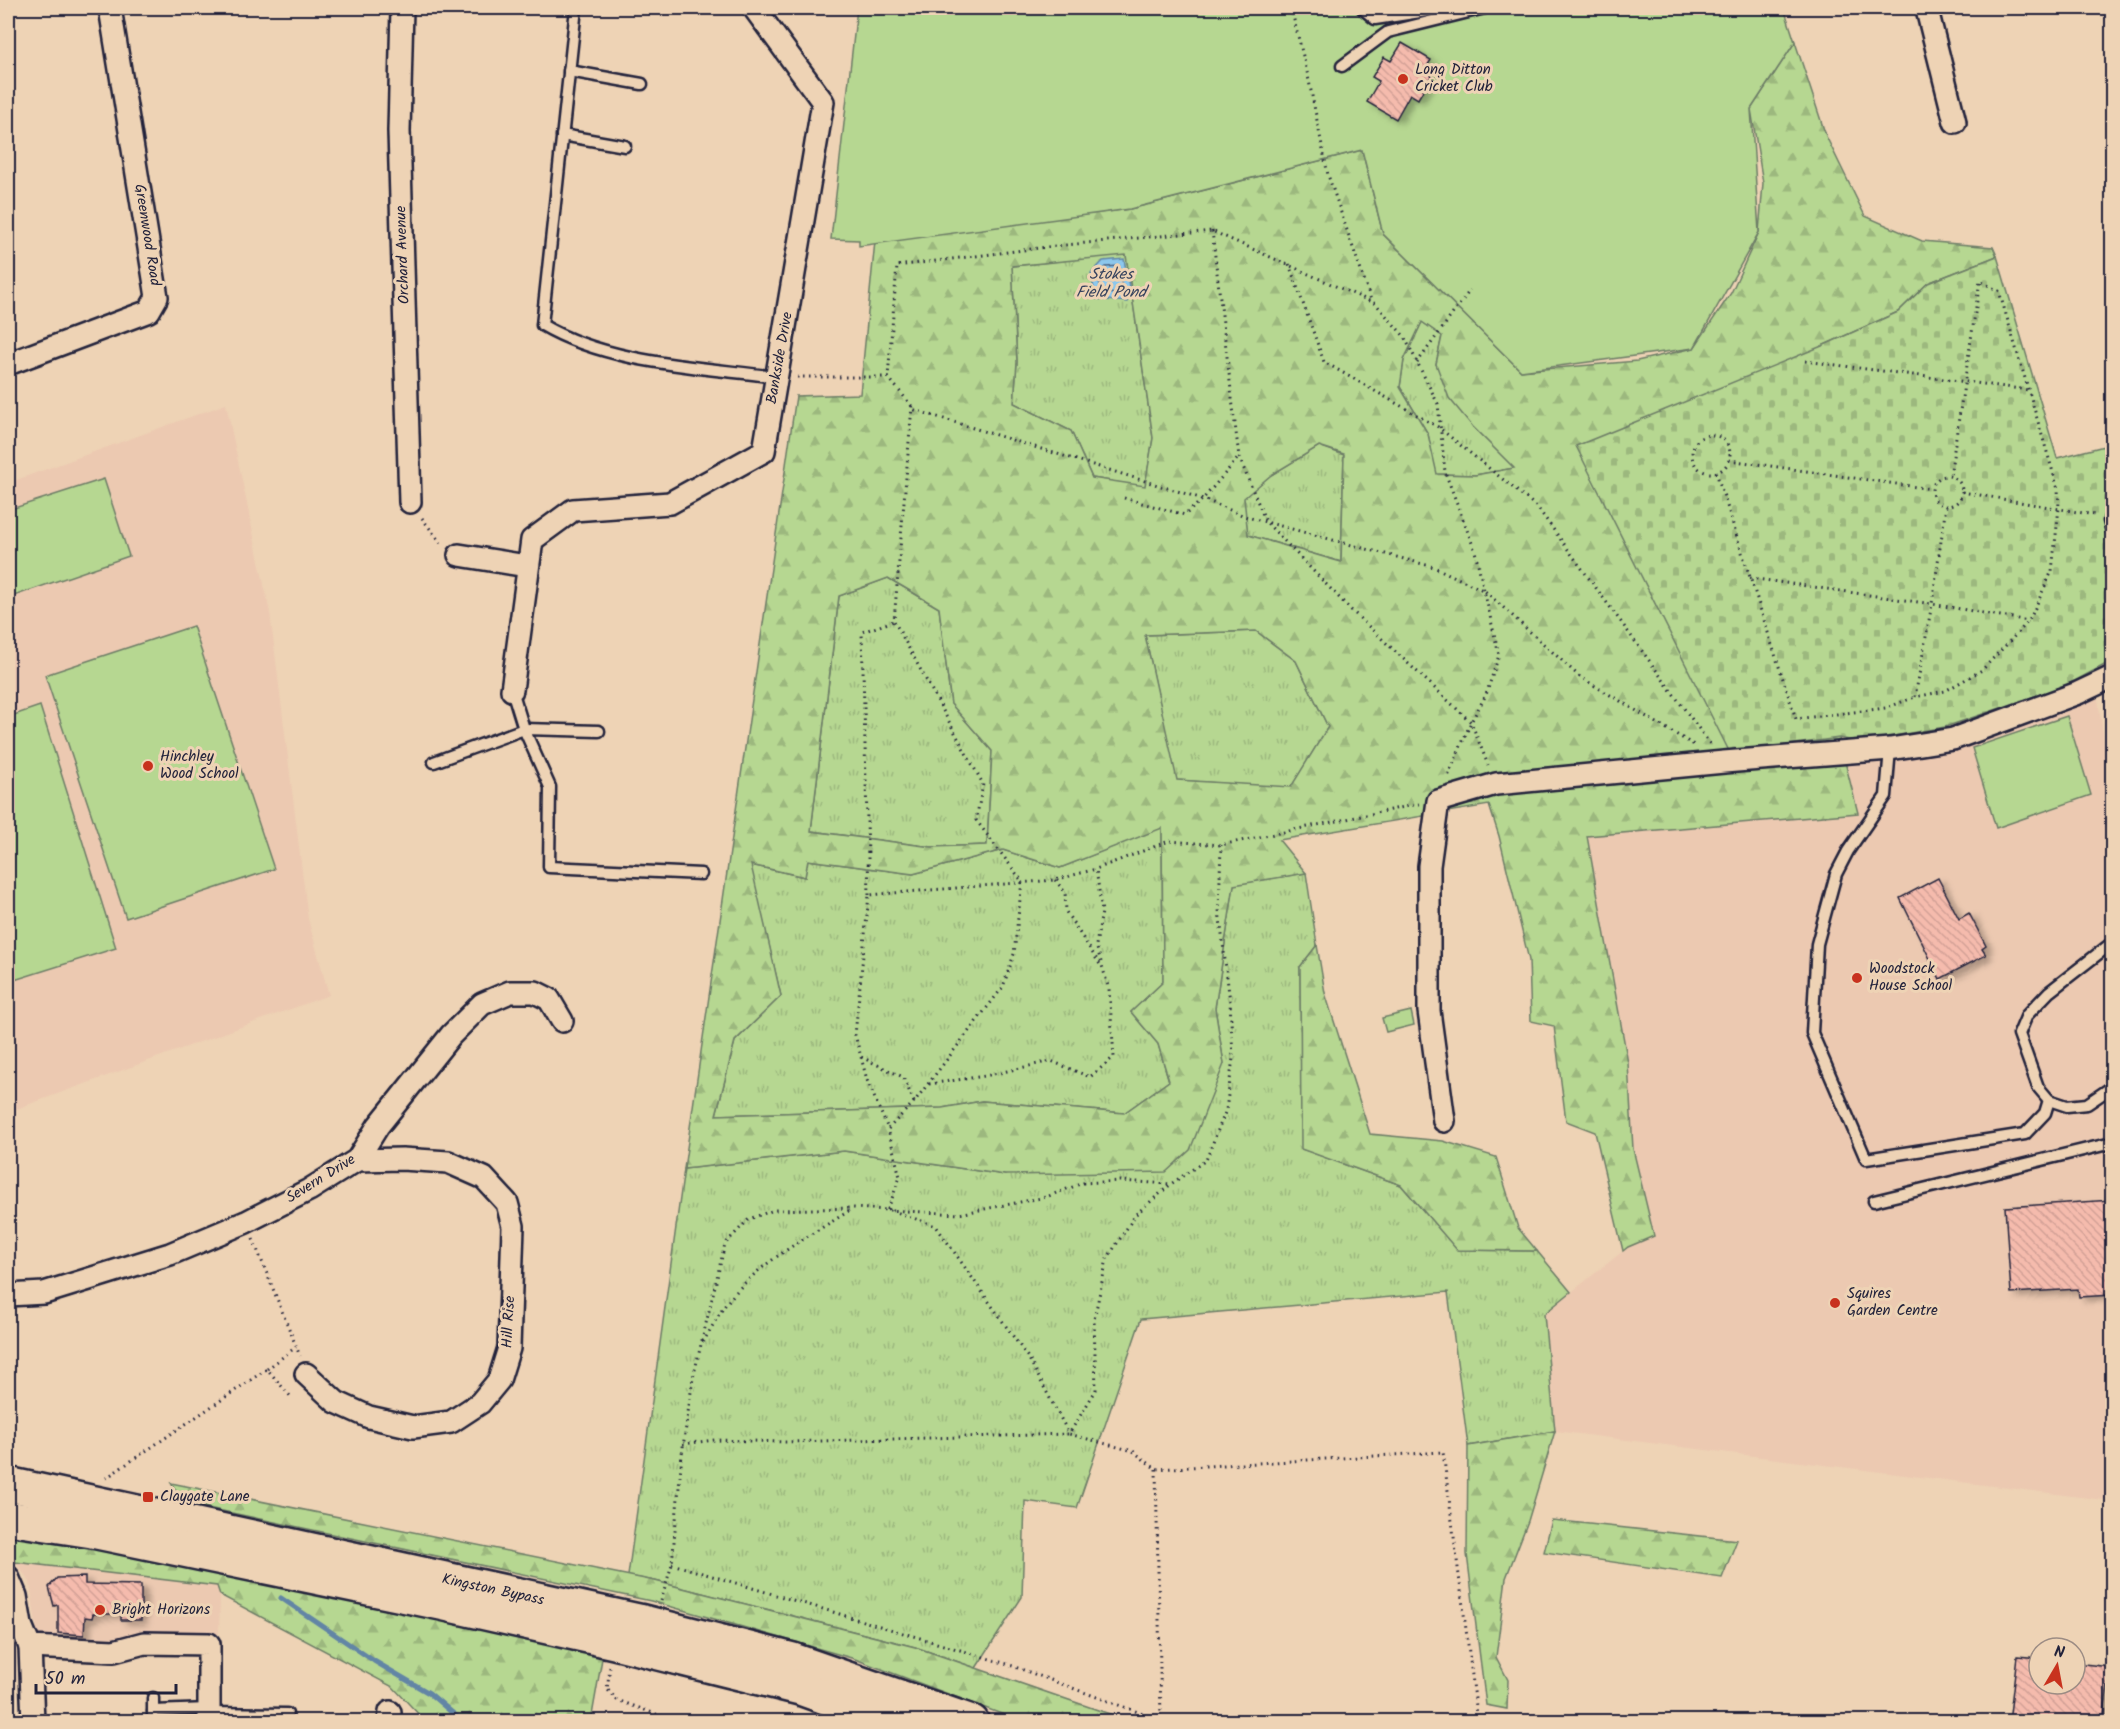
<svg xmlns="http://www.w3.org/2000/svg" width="2120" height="1729" viewBox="0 0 2120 1729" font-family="Kalam,sans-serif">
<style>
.built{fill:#ecc9b1}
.grass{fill:url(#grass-tufts);stroke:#6c7c66;stroke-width:1.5}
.forest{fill:url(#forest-firs);stroke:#6c7c66;stroke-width:1.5;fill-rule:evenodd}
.cemetery{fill:url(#cemetery-stones);stroke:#6c7c66;stroke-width:1.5}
.green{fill:#b6d791;stroke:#6c7c66;stroke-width:1.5}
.water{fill:url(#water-ripples);stroke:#6285a5;stroke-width:1.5}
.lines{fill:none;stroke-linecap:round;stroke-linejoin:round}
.shore{stroke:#4d6482;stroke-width:1.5}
.stream{stroke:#6285a5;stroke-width:5}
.building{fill:url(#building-back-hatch);stroke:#22223b;stroke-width:1.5;filter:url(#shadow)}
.service-casing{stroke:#22223b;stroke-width:15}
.minor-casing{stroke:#22223b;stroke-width:26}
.trunk-casing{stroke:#22223b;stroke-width:38}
.path{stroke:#22223b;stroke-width:3;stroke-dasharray:1.5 4.5;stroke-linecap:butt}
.service{stroke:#eed3b5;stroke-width:10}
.minor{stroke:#eed3b5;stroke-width:21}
.trunk{stroke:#eed3b5;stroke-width:33}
.poi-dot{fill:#c8321e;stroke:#eed3b5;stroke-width:2}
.labels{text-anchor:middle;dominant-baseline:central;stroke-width:6;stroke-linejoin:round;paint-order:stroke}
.poi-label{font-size:15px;fill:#22223b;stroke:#eed3b5;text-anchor:start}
.street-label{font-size:15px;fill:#22223b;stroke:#eed3b5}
.water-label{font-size:16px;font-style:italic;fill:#37435e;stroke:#eed3b5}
</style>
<defs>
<pattern id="grass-tufts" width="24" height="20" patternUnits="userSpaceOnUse" patternTransform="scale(1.5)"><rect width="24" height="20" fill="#b6d791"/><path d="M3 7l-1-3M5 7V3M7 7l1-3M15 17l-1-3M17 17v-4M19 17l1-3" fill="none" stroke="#9cb87e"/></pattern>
<pattern id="forest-firs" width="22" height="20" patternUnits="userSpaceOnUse" patternTransform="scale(1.5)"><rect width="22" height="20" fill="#b6d791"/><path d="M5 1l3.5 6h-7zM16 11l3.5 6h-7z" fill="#9cb87e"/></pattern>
<pattern id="cemetery-stones" width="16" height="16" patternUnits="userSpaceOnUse" patternTransform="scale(1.5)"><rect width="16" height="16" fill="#b6d791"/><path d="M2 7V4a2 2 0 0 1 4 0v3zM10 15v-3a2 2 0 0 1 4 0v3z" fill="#9cb87e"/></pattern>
<pattern id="water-ripples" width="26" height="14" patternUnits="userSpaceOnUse" patternTransform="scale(1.5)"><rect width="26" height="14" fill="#8dc7ec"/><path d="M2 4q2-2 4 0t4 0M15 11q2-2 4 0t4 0" fill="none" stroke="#79abcb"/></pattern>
<pattern id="building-back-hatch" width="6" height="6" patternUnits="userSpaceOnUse" patternTransform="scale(1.5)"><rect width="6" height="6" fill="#f5bbad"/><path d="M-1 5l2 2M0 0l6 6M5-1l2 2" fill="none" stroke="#d2a096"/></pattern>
<filter id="shadow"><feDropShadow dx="6" dy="4" stdDeviation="3" flood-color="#0004"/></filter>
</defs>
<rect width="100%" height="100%" fill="#eed3b5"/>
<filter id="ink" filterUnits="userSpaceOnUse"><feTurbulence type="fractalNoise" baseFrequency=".0167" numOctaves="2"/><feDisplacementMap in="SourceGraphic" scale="12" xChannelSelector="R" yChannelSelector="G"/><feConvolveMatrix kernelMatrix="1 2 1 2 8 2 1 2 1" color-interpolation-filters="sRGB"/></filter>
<g filter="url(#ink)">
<!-- built -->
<g class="built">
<path d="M226,404L270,613L308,919L329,995L8,1112V483Z"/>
<path d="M2097,693L2112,793V1501L1555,1431L1544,1314L1628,1247L1587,835L1858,813L1846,761Z"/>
<path d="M15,1562L217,1586L220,1595L219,1634L145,1633L117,1641L38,1640L30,1582Z"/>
</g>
<!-- grass -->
<g class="grass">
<path d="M1126,254L1153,438L1145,487L1092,478L1071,431L1014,403L1017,362L1012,266Z"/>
<path d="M1422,322L1442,336L1436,364L1473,427L1515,468L1475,475L1436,474L1428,434L1400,387L1404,360Z"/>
<path d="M1319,446L1344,455L1341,562L1248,535L1243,498L1271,475Z"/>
<path d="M888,578L939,608L951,704L992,751L987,845L932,847L811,831L839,596Z"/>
<path d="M1256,631L1296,661L1328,727L1291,788L1176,780L1145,635Z"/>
<path d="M1162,827L1163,982L1131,1012L1158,1044L1169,1081L1124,1113L982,1101L942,1108L716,1115L735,1041L781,996L750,865L805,877L807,860L913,874L1003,850L1060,868Z"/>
<path d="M1306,873L1317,945L1300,967L1302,1149L1401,1185L1458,1250L1537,1251L1571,1292L1544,1314L1555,1431L1468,1446L1448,1292L1141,1319L1077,1508L1025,1501L1022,1597L976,1668L915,1647L655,1581L628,1576L684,1169L844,1151L1005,1175L1224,1064L1215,1008L1234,884Z"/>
</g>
<!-- forest -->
<g class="forest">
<path d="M1795,42L1826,136L1865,216L1922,241L1993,247L1997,256L1928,283L1898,312L1822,346L1730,753L1839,738L1858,813L1587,836L1628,1063L1633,1149L1654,1236L1628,1247L1623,1251L1595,1132L1566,1121L1554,1026L1531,1021L1529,960L1499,836L1489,805L1279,840L1306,873L1234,885L1215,1008L1224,1064L1190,1150L1166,1172L1005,1175L844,1151L684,1169L796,396L860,394L875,241L1130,209L1362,150L1383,234L1521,371L1637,361L1694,348L1731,293L1759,232L1763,183L1751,109ZM1126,255L1153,438L1145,486L1092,478L1071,431L1014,403L1017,362L1012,266ZM1422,322L1442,336L1436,364L1449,398L1473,427L1514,468L1475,475L1437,474L1428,434L1400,387L1404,360ZM1319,446L1344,454L1341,562L1248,535L1244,498L1271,475ZM888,578L939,608L951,704L992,751L987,845L932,847L811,831L839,596ZM1256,631L1296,661L1328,727L1291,787L1177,780L1145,635ZM1162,828L1163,982L1131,1012L1158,1044L1169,1081L1124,1113L982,1101L942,1108L716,1115L735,1041L781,996L751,865L805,877L808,860L913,874L1003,850L1060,868Z"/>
<path d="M1317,945L1325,993L1370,1134L1443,1141L1496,1157L1518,1228L1537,1251L1457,1250L1401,1185L1301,1149L1300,967Z"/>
<path d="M1555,1431L1528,1521L1506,1578L1496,1657L1508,1680L1507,1709L1486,1705L1467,1554L1468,1446Z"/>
<path d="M171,1483L655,1581L915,1647L1130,1721H1020L855,1659L651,1601L184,1503Z"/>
<path d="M1552,1520L1737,1540L1722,1578L1544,1552Z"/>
<path d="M27,1532L603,1653L591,1721H425L393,1687L220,1595L217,1586L15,1562L9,1549L13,1537Z"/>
</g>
<!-- cemetery -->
<path class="cemetery" d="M1997,256L2057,458L2112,444V661L2067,685L1945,727L1859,742L1839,738L1730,753L1576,446L1822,346L1898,312L1928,283Z"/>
<!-- green -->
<g class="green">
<path d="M857,8H1784L1795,42L1751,109L1759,232L1694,348L1521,371L1383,234L1362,150L1130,209L859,246V240L831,239Z"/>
<path d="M104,479L129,556L8,598V510Z"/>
<path d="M193,626L274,869L126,918L45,675Z"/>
<path d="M40,706L116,948L8,982V717Z"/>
<path d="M2067,716L2091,795L1996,828L1972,748Z"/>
<path d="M1411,1011L1414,1025L1386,1032L1382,1018Z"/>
</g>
<!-- water -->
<path class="water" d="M1124,259L1130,292L1127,302L1096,299L1091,274L1103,261Z"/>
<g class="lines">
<!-- shore -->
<path class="shore" d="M1119,266L1122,294L1102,293L1098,275L1106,267Z"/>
<!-- stream -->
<path class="stream" d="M281,1598L374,1661L429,1693L463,1722"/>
</g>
<!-- building -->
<g class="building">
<path d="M1402,43L1431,60L1424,71L1432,75L1418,99L1410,94L1396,119L1367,102L1379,81L1372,77L1384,57L1391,61Z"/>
<path d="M1938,878L1959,919L1969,913L1986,946L1982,949L1986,955L1940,979L1900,898Z"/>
<path d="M2112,1200V1295L2079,1297L2078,1289L2011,1293L2005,1207Z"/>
<path d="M85,1577V1584L141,1585V1620H121V1614H93L92,1618L85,1617L84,1635L58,1633V1605L54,1606L49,1587L57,1578Z"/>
<path d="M2017,1656L2039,1658V1684H2075V1663L2110,1667L2103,1722H2009Z"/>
</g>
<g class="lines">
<defs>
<g id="service">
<path d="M576,8L542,325C608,364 701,367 776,377"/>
<path d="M1362,8L1375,19L1446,8"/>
<path d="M1342,66L1388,32L1485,8"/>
<path d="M569,71L642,84"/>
<path d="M562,135L625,146"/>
<path d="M2112,509L2109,521L2112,531"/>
<path d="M512,690L524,729L550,787L549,867L701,874"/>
<path d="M1890,749L1886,796L1848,851L1836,874L1817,944L1812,1033L1866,1159L2025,1134L2045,1113L2049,1100"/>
<path d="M434,762L524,729L599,731"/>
<path d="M2112,943L2049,992L2027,1015L2019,1034L2038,1087L2049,1100L2067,1106L2087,1104L2112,1087"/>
<path d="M1874,1201L2112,1143"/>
<path d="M153,1698V1722"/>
<path d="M153,1711L209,1709"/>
<path d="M209,1713L287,1714"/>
</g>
<g id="minor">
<path d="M402,8L399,131L410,502"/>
<path d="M1929,8L1928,14L1955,122"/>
<path d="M8,364L149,311L157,297L110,8"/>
<path d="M459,555L527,566"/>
<path d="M512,690L532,540L573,510L670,503L764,451L823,102L754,8"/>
<path d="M1444,1121L1429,1011V866L1438,801L1496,784L1724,762L1890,749L1953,739L2078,693L2112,677"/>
<path d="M8,1295L44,1293L170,1254L246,1222L309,1190L357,1160L378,1126L451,1035L482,1004L510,992H535L549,999L562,1021"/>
<path d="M306,1374L336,1402L369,1417L413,1427L451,1422L480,1403L499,1380L509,1348L513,1226L507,1203L484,1178L448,1162L402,1159L357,1160"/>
<path d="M8,1577L16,1596L21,1625L30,1647L114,1651L144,1643L209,1644V1722"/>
<path d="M30,1647L33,1722"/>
<path d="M389,1722L390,1712"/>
</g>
<g id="trunk">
<path d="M8,1484L639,1621L793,1660L972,1722"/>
<path d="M8,1518L92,1531L441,1603L614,1642L800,1688L895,1722"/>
</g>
</defs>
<!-- service casing -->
<use href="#service" class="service-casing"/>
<!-- minor casing -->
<use href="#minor" class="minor-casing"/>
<!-- trunk casing -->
<use href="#trunk" class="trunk-casing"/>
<!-- path -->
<g class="path">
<path d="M1291,8L1308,76L1328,175L1371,300"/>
<path d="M1212,231L1239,457L1266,522L1352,611L1471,722L1488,765"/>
<path d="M1289,264L1324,362L1438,427L1537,507L1710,744"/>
<path d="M1805,361L2029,390"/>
<path d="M1417,363L1470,290"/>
<path d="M797,377H888L897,266L1055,246L1212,231L1376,304L1404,336L1438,404L1445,472L1475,551L1499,655L1486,695L1471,722L1447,779"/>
<path d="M888,377L915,410L1203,499L1247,517L1434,567L1485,591L1580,677L1694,745"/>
<path d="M912,406L894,621L983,784L976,820L1022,881L1014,954L1003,987L914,1102L888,1129L900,1177L888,1209L936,1226L1029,1359L1069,1434L1133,1451L1156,1469L1443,1452L1478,1722"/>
<circle cx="1711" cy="454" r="19"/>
<path d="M1729,460L1931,489"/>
<path d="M1716,472L1796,719L1886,708L1915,697"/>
<circle cx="1947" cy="491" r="15"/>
<path d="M1962,492L2095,515"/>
<path d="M1124,498L1185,515L1203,499L1239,457"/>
<path d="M1946,506L1932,604L1915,697L1945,691L1982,670L2029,621L2052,571L2059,508L2058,489L1999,291L1980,281L1950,476"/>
<path d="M422,518L443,546"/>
<path d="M1750,578L1932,604L2029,621"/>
<path d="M1055,880L1065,892L1066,912L1101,966"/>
<path d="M869,895L862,632L894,621"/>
<path d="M861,1057L867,1080L888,1129"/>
<path d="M929,1084L985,1076L1051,1061L1090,1077L1114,1057L1109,989L1096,945L1102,912L1096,869"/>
<path d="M914,1102L903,1077L861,1057L855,1035L869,895L1055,880L1096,869L1169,841L1221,845L1419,804"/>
<path d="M253,1239L300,1356"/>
<path d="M703,1342C712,1328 719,1312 730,1299C762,1260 810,1236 852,1209"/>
<path d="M267,1369L296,1347"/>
<path d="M683,1444L715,1440L786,1442L1069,1434L1096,1390L1094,1319L1107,1259L1136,1214L1170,1185"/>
<path d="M1156,1469L1161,1720"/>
<path d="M106,1478L267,1369L291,1397"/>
<path d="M672,1564L1007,1664L1165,1722"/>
<path d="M661,1601L672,1564L682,1454L693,1378L725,1244L749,1219L774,1210L853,1208L959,1214L1046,1197L1083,1183L1120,1181L1171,1184L1206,1160L1226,1110L1233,1058L1230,1002L1219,910L1221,845"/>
<path d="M610,1667L607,1689L617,1700L678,1722"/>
</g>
<!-- service -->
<use href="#service" class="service"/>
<!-- minor -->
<use href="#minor" class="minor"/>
<!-- trunk -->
<use href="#trunk" class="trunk"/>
</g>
</g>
<!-- markers -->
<g class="poi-dot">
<circle cx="1403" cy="79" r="6"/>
<circle cx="148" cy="766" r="6"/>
<circle cx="1857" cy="978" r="6"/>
<circle cx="1835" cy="1303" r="6"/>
<rect x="142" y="1491" width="12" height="12" rx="3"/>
<circle cx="100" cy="1610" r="6"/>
</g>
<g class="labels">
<!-- poi labels -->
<g class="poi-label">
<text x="1415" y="70">Long Ditton<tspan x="1415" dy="17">Cricket Club</tspan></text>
<text x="160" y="757">Hinchley<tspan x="160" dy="17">Wood School</tspan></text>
<text x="1869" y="969">Woodstock<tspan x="1869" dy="17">House School</tspan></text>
<text x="1847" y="1294">Squires<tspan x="1847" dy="17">Garden Centre</tspan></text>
<text x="160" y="1497">Claygate Lane</text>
<text x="112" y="1610">Bright Horizons</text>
</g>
<!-- street labels -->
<g class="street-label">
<text transform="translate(147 235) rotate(81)">Greenwood Road</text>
<text transform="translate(403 255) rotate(-92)">Orchard Avenue</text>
<text transform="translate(780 358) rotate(-80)">Bankside Drive</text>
<text transform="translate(321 1179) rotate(-32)">Severn Drive</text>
<text transform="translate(509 1322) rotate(-87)">Hill Rise</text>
<text transform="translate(493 1590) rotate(12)">Kingston Bypass</text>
</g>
<!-- water labels -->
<g class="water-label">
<text x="1111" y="274">Stokes<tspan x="1111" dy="18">Field Pond</tspan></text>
</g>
</g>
<!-- margin -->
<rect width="2120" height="1729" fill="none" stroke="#eed3b5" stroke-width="30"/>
<rect x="15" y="15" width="2090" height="1699" fill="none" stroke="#22223b" stroke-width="2" filter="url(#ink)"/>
<!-- north arrow -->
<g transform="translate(2057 1666) rotate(10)"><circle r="28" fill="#eed3b5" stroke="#9c8c84" stroke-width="1.5"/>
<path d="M0-4.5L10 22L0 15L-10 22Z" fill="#c8321e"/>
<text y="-9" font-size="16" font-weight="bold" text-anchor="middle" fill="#22223b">N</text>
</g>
<!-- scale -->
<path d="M36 1684v9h140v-9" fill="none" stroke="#22223b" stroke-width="3"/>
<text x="45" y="1684" font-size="18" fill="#22223b" stroke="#eed3b5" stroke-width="4.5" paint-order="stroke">50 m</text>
</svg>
